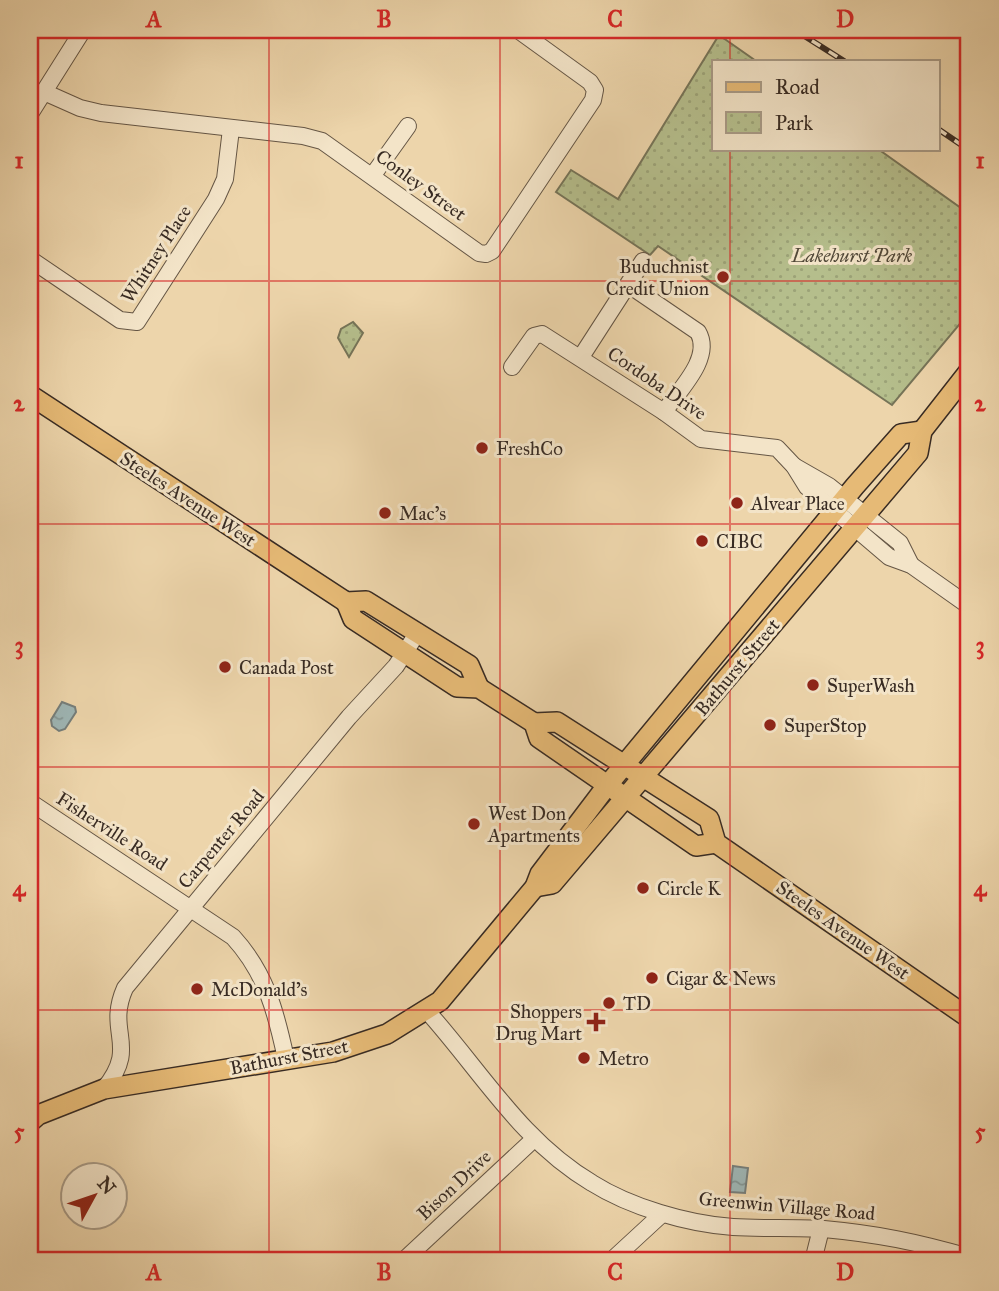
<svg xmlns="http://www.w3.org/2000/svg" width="999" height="1291" viewBox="0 0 999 1291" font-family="'IM FELL Great Primer',serif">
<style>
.park{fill:url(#park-dots);stroke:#767458;stroke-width:2}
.water{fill:url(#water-ripples);stroke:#757e7b;stroke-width:2}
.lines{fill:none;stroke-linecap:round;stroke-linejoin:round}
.minor-casing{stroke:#655645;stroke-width:18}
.major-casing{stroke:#382b23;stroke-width:22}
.minor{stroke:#f3e4c8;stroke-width:16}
.major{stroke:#e6ba76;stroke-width:19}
.rail-casing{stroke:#382b23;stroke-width:6}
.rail{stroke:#f3e4c8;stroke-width:3.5;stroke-dasharray:10;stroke-linecap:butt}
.grid{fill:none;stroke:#d62828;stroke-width:2;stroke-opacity:0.55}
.poi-dot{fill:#8f2418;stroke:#f3e4c8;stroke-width:2.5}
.labels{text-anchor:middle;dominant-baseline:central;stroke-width:6;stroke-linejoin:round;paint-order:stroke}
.street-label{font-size:19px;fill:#382b23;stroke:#f3e4c8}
.park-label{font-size:19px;font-style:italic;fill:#514838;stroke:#f3e4c8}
.poi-label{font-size:19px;fill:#382b23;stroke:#f3e4c8;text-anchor:start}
.neatline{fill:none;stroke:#d62828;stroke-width:2.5}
.grid-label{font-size:23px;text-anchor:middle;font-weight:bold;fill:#d62828}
</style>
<defs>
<pattern id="park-dots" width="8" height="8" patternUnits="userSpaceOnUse" patternTransform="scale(1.75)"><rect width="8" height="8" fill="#b5be8c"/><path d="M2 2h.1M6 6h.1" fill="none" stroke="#9ca378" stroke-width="1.8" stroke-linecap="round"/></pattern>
<pattern id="water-ripples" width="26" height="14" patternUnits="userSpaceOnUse" patternTransform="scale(1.75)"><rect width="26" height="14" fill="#9eb6b5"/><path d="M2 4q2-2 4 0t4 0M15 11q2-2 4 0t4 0" fill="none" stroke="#829493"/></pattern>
</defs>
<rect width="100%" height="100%" fill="#edd5ab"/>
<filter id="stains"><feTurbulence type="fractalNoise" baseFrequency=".00286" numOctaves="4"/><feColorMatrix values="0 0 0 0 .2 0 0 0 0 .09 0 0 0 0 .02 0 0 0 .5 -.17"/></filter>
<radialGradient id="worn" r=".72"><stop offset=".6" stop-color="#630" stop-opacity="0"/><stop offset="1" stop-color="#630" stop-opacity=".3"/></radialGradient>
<!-- park -->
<g class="park">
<path d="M719,35L756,61H714V149H878L961,208L969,209V313L892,405L658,246L650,255L556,192L571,170L618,199Z"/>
<path d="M353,322L363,333L349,357L338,338L341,329Z"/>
</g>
<!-- water -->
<g class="water">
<path d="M62,702L75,707L76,712L65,729L59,731L52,726L51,720Z"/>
<path d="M733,1166L748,1168L745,1193L730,1192Z"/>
</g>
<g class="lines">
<defs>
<g id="minor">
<path d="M44,92L80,108L101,113L303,136L322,141L479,253L486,254L492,251L593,100L595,90L590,82L518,30"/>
<path d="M30,114L83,30"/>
<path d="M373,175L408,126"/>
<path d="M30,259L120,320L137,322L216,199L225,179L231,129"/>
<path d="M629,285L698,332C713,358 679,390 664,412"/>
<path d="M581,357L643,261"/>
<path d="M512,367L534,336L542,334L664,412L701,439L777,448L794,466L807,487L889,557L911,565L969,606"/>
<path d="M957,386L969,393"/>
<path d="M794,466L829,486L900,543L911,565"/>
<path d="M30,802L233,937C266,973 276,1012 286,1059"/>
<path d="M427,1011C481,1071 521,1141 592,1183C630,1207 688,1224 733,1227C763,1229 794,1227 824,1229C878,1234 917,1242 969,1257"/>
<path d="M104,1089C140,1045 105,1033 125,988L349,717L396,666L418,632"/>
<path d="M403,1261L534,1139"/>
<path d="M611,1261L662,1214"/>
<path d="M813,1261L821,1229"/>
</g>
<g id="major">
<path d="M30,395L346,602L366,601L469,665L479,688"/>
<path d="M346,602L353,619L457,687L479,688L534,723L539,738L696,846L716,843"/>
<path d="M534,723L557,722L709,819L716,843L969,1018"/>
<path d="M535,887L552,884L918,453L922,431L969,371"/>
<path d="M30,1122L38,1115L104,1089L333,1052L387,1034L440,1001L535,887L540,874L606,787L855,486L901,434L922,431"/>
</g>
</defs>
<!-- minor casing -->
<use href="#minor" class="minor-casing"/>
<!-- major casing -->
<use href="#major" class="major-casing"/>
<!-- minor -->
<use href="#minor" class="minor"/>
<!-- major -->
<use href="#major" class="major"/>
<defs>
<g id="rail">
<path d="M795,30L844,61"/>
<path d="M938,129L969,150"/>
</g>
</defs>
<!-- rail casing -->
<use href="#rail" class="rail-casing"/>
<!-- rail -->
<use href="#rail" class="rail"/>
</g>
<!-- grid -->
<path class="grid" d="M269,30V1261M500,30V1261M730,30V61M730,149V1261M30,281H969M30,524H969M30,767H969M30,1010H969"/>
<!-- markers -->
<g class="poi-dot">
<circle cx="723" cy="277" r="7"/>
<circle cx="482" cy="448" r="7"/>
<circle cx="737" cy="503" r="7"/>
<circle cx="385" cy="513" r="7"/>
<circle cx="702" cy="541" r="7"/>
<circle cx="225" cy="667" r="7"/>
<circle cx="813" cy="685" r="7"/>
<circle cx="770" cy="725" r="7"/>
<circle cx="474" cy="824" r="7"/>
<circle cx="643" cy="888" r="7"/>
<circle cx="652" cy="978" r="7"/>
<circle cx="197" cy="989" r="7"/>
<circle cx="609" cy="1003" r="7"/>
<path d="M592.5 1011.5h7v7h7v7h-7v7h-7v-7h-7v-7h7z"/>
<circle cx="584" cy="1058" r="7"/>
</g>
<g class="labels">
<!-- street labels -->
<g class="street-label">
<text transform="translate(421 185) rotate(36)">Conley Street</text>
<text transform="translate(156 254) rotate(-57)">Whitney Place</text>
<text transform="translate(657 383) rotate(34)">Cordoba Drive</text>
<text transform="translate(188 499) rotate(33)">Steeles Avenue West</text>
<text transform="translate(737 667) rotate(-50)">Bathurst Street</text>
<text transform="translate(112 831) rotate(33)">Fisherville Road</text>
<text transform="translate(221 839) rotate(-50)">Carpenter Road</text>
<text transform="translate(843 930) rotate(35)">Steeles Avenue West</text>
<text transform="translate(289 1057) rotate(-11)">Bathurst Street</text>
<text transform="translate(454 1185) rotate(-43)">Bison Drive</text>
<text transform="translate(787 1206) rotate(5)">Greenwin Village Road</text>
</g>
<!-- park labels -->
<g class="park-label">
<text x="852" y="255">Lakehurst Park</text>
</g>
<!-- poi labels -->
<g class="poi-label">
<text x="709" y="266" text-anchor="end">Buduchnist<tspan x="709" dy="22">Credit Union</tspan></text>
<text x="496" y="448">FreshCo</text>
<text x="751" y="503">Alvear Place</text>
<text x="399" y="513">Mac's</text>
<text x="716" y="541">CIBC</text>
<text x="239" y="667">Canada Post</text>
<text x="827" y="685">SuperWash</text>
<text x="784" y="725">SuperStop</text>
<text x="488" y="813">West Don<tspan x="488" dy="22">Apartments</tspan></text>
<text x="657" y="888">Circle K</text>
<text x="666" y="978">Cigar &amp; News</text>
<text x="211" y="989">McDonald's</text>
<text x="623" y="1003">TD</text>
<text x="582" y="1011" text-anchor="end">Shoppers<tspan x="582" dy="22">Drug Mart</tspan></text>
<text x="598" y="1058">Metro</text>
</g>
</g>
<!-- margin -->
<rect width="999" height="1291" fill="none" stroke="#edd5ab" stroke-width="77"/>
<!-- legend -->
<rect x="712" y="60" width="228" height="91" fill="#f3e4c8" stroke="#a89a86" stroke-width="2"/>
<rect x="726" y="82" width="35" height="10" fill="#e6ba76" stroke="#a89a86" stroke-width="2"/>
<text x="775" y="94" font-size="21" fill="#382b23">Road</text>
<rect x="726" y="112" width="35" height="21" fill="url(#park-dots)" stroke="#a89a86" stroke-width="2"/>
<text x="775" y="130" font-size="21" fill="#382b23">Park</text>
<!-- north arrow -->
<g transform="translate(94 1196) rotate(50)"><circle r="33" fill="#f3e4c8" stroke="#a89a86" stroke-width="2"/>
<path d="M0-5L12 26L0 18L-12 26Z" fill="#8f2418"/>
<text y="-10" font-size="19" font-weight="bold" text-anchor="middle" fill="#382b23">N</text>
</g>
<rect x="38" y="38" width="922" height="1214" class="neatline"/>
<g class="grid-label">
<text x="154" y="27">A</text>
<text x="384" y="27">B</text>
<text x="615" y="27">C</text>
<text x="845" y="27">D</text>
<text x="19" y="168">1</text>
<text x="980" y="168">1</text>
<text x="19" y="411">2</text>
<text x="980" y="411">2</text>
<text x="19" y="653">3</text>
<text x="980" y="653">3</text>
<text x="19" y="896">4</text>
<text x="980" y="896">4</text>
<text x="19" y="1139">5</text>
<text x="980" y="1139">5</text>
<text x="154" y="1280">A</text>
<text x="384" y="1280">B</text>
<text x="615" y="1280">C</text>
<text x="845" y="1280">D</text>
</g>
<rect width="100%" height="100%" filter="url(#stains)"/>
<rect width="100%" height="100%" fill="url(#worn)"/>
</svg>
